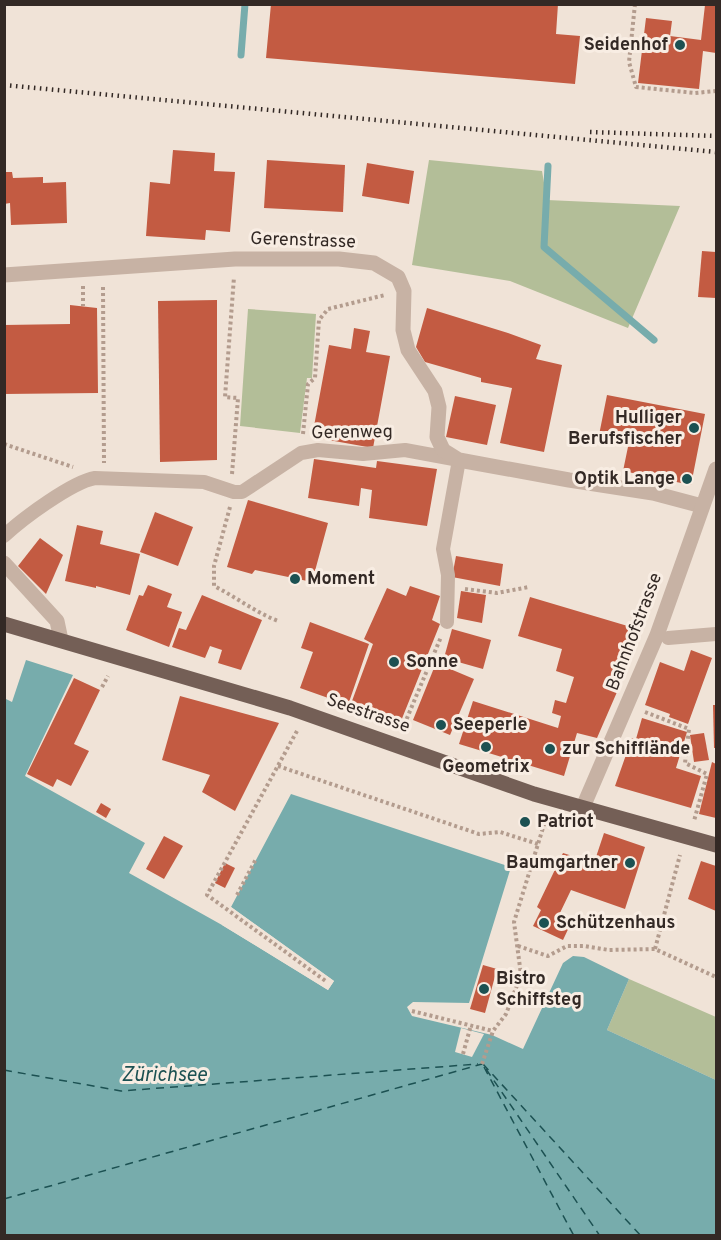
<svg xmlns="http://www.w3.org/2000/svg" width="721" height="1240" viewBox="0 0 721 1240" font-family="Overpass,sans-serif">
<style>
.green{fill:#b3be98}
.water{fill:#77acac}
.pier{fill:#f0e3d7}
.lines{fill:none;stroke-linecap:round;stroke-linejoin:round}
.stream{stroke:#77acac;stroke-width:7}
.ferry{stroke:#1c5152;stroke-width:1.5;stroke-dasharray:8 6;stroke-linecap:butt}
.building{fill:#c35b42}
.path{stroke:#b39c8e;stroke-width:4;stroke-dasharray:3 3;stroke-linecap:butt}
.service{stroke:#c7b2a4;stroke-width:14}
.minor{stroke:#c7b2a4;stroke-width:15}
.primary{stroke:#745f56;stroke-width:15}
.rail{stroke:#332925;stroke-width:4.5;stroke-dasharray:1.5 4.5;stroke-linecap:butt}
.poi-dot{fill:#1c5152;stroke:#f8ede3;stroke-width:2}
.labels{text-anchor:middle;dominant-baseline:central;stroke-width:6;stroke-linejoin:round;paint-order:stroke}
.poi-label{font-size:18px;font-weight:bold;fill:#332925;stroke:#f8ede3;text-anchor:start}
.street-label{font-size:18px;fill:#332925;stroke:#f8ede3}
.water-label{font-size:20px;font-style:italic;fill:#1c5152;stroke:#f8ede3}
</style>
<rect width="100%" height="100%" fill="#f0e3d7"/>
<!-- green -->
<g class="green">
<path d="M429,160L542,171L547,200L680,206L628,328L510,281L412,265Z"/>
<path d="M248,309L316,314L312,378H307L300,433L240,426Z"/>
<path d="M629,979L716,1017V1080L607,1030Z"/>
</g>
<!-- water -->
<path class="water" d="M26,660L73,675L25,776L145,843L129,873L222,925L328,990L334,981L231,907L291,794L511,867L469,1003L413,1002L407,1007L412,1016L492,1035L523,1049L563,963L573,956L584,957L629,979L607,1030L716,1080V1235H5L4,698L12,702Z"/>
<!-- pier -->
<g class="pier">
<path d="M231,907L334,981L328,990L222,925L223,922L327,986L330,982L230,910Z"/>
<path d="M461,1028L484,1034L472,1057L455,1052Z"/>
</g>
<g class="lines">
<!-- stream -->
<g class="stream">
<path d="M241,55L245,4"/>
<path d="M548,166L544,247L654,340"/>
</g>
<!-- ferry -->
<g class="ferry">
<path d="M483,1064L641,1236"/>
<path d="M484,1067L574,1236"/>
<path d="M486,1069L600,1236"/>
<path d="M4,1070L121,1091L478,1064"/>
<path d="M4,1199L482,1064"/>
</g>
</g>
<!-- building -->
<g class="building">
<path d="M271,4H558L556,34L580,36L575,84L266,58Z"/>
<path d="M705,5H716V53L703,51L699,89L638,83L646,18L672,21L670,36L701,40Z"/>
<path d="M173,150L215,153L214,171L235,172L230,232L206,230L205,240L146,236L150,182L170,184Z"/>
<path d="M267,160L345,165L343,212L264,208Z"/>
<path d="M367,163L414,171L409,204L362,196Z"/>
<path d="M4,172H12L13,178L43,177V183L66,182L67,223L11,225L10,203L4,204Z"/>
<path d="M702,251L716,252V298L698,297Z"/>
<path d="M217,300V460L160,462L158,301Z"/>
<path d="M70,305L97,308L98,393L4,394V325L70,324Z"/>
<path d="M427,308L508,333L541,345L536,359L562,365L544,452L500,443L512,388L481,382V378L425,362L416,347Z"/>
<path d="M354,328L370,331L366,352L390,356L373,448L312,437L329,345L351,349Z"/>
<path d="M607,395L705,414L691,485L623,471L629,442L599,435Z"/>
<path d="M455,396L496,405L487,445L446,437Z"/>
<path d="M314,459L376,468L377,461L437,469L427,526L369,518L372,490L361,488L359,506L308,498Z"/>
<path d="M248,500L328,523L312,582L255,570L252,574L227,567Z"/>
<path d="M155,512L193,527L178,566L140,552Z"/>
<path d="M77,525L103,531L100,544L140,554L130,595L96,586V588L65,581Z"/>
<path d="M40,538L63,555L46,594L18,566Z"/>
<path d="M456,556L503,564L500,586L452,577Z"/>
<path d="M148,585L172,594L167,607L182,612L169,647L126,630L139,595L143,596Z"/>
<path d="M410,586L440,596L432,620L440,624L401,721L352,701L373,644L364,639L387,588L406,596Z"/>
<path d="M461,591L486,595L482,623L457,618Z"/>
<path d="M202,595L262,620L241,670L218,663L222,650L210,646L205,658L172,647L179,628L186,630Z"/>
<path d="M530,597L631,627L614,685L619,687L617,692L597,738L577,733L564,776L459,744L473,701L558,728L561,716L552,713L555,700L566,703L574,677L556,671L562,649L518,636Z"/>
<path d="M310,622L369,644L348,705L300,688L313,652L301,648Z"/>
<path d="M452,629L491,640L483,669L444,658Z"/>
<path d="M691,650L712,658L688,724L669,717L670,714L645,705L660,662L684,671Z"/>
<path d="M436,663L474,679L450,735L413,720Z"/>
<path d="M74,678L100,690L74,744L89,751L71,786L57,779L53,787L27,774Z"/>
<path d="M180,696L279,723L235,811L202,792L210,775L162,760Z"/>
<path d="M713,705H716V748H714Z"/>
<path d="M642,718L687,732L676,768L701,776L691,808L615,786L632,738L636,739Z"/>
<path d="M704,733L709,760L694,762L690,735Z"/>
<path d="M712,762L716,764V818L699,814Z"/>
<path d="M101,803L111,809L106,818L96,812Z"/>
<path d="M604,833L645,847L625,909L571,890L558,917L571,923L563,940L533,926L541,910L537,907L563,853L594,863Z"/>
<path d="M164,836L183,846L164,879L146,869Z"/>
<path d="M701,861L716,866V911L688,899Z"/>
<path d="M225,863L235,868L225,888L215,883Z"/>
<path d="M483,965L497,969L485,1013L470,1009Z"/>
</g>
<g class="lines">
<!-- path -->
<g class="path">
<path d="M635,4L629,62L636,87L695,93L716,91"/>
<path d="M83,286V306"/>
<path d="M103,287L104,463"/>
<path d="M303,434L308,384L315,378L319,320L328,309L385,295"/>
<path d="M4,444L73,467"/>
<path d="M232,474L238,398L225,397L234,277"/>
<path d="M230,507L214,566V586C236,597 255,612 278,621"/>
<path d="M465,589L497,593L529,587"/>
<path d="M102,687L108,676"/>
<path d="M645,712L689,729L685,763L707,774L694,821"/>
<path d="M402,730L441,637"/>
<path d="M297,731L207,895L327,982"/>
<path d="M278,766L479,834L500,832L538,844"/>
<path d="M237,895L256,859"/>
<path d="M518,946L548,956L567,946H584L609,950L655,949L716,977"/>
<path d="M655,949L680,855"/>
<path d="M412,1011L493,1031"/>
<path d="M463,1054L471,1025"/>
<path d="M482,1064L493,1031L506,1014L521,975L514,922L546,818"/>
</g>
<!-- service -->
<g class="service">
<path d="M4,536C22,519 72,482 95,478L204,482L234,492H242L301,453L318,450L363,454L405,450L459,460L443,549L448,575L447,622"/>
<path d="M668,638L716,634"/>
</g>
<!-- minor -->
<g class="minor">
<path d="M4,275L235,259H339L374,263L398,277L404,291L403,330L408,350L435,391L439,407L437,437L443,450L459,460L569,480L653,493L702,506"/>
<path d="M4,563L57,621L61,640"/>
<path d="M583,807L657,635L716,469"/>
</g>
<!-- primary -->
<path class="primary" d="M4,624L290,708L534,794L716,845"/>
<!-- rail -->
<g class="rail">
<path d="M4,85L716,152"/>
<path d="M590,132L716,136"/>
</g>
</g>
<!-- markers -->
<g class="poi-dot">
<circle cx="680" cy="45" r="6"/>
<circle cx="694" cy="428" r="6"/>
<circle cx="687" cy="479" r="6"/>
<circle cx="295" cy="579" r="6"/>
<circle cx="394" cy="662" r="6"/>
<circle cx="441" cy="725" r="6"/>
<circle cx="486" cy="747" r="6"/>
<circle cx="550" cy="749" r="6"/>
<circle cx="525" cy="822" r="6"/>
<circle cx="630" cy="863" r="6"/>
<circle cx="544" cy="923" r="6"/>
<circle cx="484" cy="989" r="6"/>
</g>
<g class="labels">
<!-- poi labels -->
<g class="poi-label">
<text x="668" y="45" text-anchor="end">Seidenhof</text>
<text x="682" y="418" text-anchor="end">Hulliger<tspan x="682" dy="21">Berufsfischer</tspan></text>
<text x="675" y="479" text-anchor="end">Optik Lange</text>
<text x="307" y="579">Moment</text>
<text x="406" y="662">Sonne</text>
<text x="453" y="725">Seeperle</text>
<text x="562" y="749">zur Schifflände</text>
<text x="486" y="767" text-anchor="middle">Geometrix</text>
<text x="537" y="822">Patriot</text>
<text x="618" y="863" text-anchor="end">Baumgartner</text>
<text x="556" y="923">Schützenhaus</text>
<text x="496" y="979">Bistro<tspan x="496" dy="21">Schiffsteg</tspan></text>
</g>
<!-- street labels -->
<g class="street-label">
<text transform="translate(303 241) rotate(2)">Gerenstrasse</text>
<text transform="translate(352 433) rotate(-1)">Gerenweg</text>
<text transform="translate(635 632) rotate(-69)">Bahnhofstrasse</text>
<text transform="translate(368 714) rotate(19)">Seestrasse</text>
</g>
<!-- water labels -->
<g class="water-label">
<text x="164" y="1076">Zürichsee</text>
</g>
</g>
<!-- border -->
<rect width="721" height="1240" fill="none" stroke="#332925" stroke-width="12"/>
</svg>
